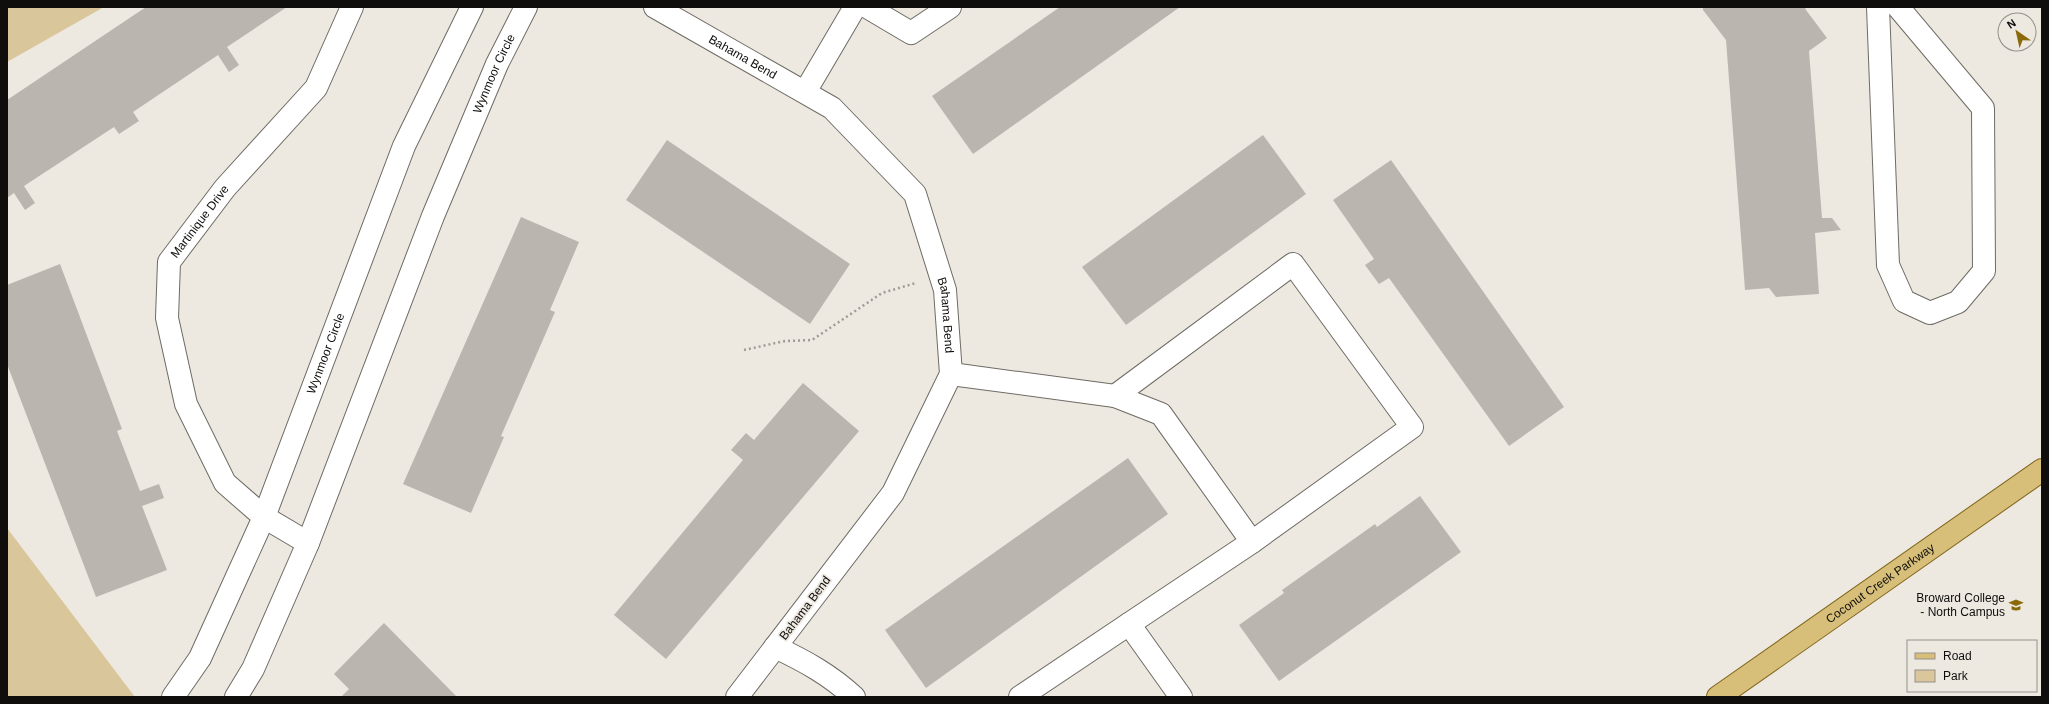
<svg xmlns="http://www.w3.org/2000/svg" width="2049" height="704" viewBox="0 0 2049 704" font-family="Arial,sans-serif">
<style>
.green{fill:#dac69b}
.building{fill:#bab6af}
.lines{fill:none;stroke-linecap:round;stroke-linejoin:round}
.minor-casing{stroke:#6e6b64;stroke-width:24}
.major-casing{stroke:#7f6419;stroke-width:24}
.path{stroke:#9f9c96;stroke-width:2.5;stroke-dasharray:2 3;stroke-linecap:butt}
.minor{stroke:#fff;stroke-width:22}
.major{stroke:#d7be79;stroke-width:22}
.labels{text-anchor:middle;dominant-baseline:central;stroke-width:3.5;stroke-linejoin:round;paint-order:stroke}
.street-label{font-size:12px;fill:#0f0e0c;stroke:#ede9e1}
.poi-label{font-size:12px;fill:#0f0e0c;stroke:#ede9e1;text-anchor:end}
</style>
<rect width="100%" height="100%" fill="#ede9e1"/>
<!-- green -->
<g class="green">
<path d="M7,7H104L7,62Z"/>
<path d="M7,528L135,697H7Z"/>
</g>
<!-- building -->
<g class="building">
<path d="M146,7H287L227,47L239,65L229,72L218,55L133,112L139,121L119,134L114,127L24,186L35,203L25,210L14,193L7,198V100Z"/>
<path d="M1060,7H1180L973,154L932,96Z"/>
<path d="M1703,7H1805L1806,10L1827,38L1809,51L1822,218H1832L1841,230L1815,233L1819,294L1776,297L1769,288L1745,290L1726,40L1703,10Z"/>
<path d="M1263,135L1306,194L1126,325L1082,267Z"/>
<path d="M667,140L850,264L810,324L626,200Z"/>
<path d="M1391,160L1564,407L1509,446L1389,278L1379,284L1365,265L1374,259L1333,200Z"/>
<path d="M521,217L579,242L550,310L555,312L501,436L504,437L471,513L403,484Z"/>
<path d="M60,264L122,429L117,431L140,491L159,484L164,498L142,506L167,570L96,597L7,364V285Z"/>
<path d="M803,383L859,431L666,659L614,615L743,460L731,450L746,433L754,440Z"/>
<path d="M1128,458L1168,514L926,688L885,630Z"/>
<path d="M1420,496L1461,552L1279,681L1239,625L1284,593L1282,590L1375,524L1377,527Z"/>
<path d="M384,623L457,697H341L349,689L334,674Z"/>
</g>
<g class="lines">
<defs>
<g id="minor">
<path id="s1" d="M655,7L832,108L915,194L945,290L951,374L893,493L737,697"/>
<path d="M867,7L911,33L950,7"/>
<path d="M1878,7L1888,265L1904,301L1930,313L1958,302L1984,271L1983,108L1898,7"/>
<path d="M805,92L855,7"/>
<path d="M951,374L1115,396L1161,414L1252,542L1129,624"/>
<path d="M1115,396L1293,264L1412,427L1252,542"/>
<path id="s2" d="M308,543L264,517L225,483L186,404L167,318L169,262L225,188L316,88L352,7"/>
<path d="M775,647C805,661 830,675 854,697"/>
<path id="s3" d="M173,697L200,658L264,517L404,146L472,7"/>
<path id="s4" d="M236,697L253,669L308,543L433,216L497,64L526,7"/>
<path d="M1020,697L1129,624L1181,697"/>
</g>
<g id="major">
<path id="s5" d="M1718,697L2042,470"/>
</g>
</defs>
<!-- minor casing -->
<use href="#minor" class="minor-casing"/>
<!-- major casing -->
<use href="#major" class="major-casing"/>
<!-- path -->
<path class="path" d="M744,350L785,341L812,340L882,293L916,283"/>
<!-- minor -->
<use href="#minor" class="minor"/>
<!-- major -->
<use href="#major" class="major"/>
</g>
<!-- icons -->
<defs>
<symbol id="university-bare" viewBox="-9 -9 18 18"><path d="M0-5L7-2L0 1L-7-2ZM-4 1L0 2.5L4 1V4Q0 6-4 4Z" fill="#8a6908" stroke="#ede9e1" stroke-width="2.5" paint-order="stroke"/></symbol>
</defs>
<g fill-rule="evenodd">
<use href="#university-bare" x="2006" y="595" width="20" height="20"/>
</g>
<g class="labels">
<!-- street labels -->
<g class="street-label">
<text stroke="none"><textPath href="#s1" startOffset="101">Bahama Bend</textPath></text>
<text stroke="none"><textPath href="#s4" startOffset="675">Wynmoor Circle</textPath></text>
<text stroke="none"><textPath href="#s2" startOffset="386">Martinique Drive</textPath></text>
<text stroke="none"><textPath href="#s1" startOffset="449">Bahama Bend</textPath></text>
<text stroke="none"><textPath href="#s3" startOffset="377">Wynmoor Circle</textPath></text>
<text stroke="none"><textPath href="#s5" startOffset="198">Coconut Creek Parkway</textPath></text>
<text transform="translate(805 608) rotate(-53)">Bahama Bend</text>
</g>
<!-- poi labels -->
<g class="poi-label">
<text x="2005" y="598">Broward College<tspan x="2005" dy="14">- North Campus</tspan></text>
</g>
</g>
<!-- border -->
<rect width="2049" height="704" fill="none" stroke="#0f0e0c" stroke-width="16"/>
<!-- legend -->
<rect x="1907" y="640" width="130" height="52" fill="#ede9e1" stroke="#94918c"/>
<rect x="1915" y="653" width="20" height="6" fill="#d7be79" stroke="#94918c"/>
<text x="1943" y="660" font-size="12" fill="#0f0e0c">Road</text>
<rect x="1915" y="670" width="20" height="12" fill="#dac69b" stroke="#94918c"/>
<text x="1943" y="680" font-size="12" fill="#0f0e0c">Park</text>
<!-- north arrow -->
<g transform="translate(2017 32) rotate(326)"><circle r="19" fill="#ede9e1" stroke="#94918c"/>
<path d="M0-3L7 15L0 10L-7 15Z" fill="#8a6908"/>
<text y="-6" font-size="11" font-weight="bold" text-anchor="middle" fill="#0f0e0c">N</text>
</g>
</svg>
